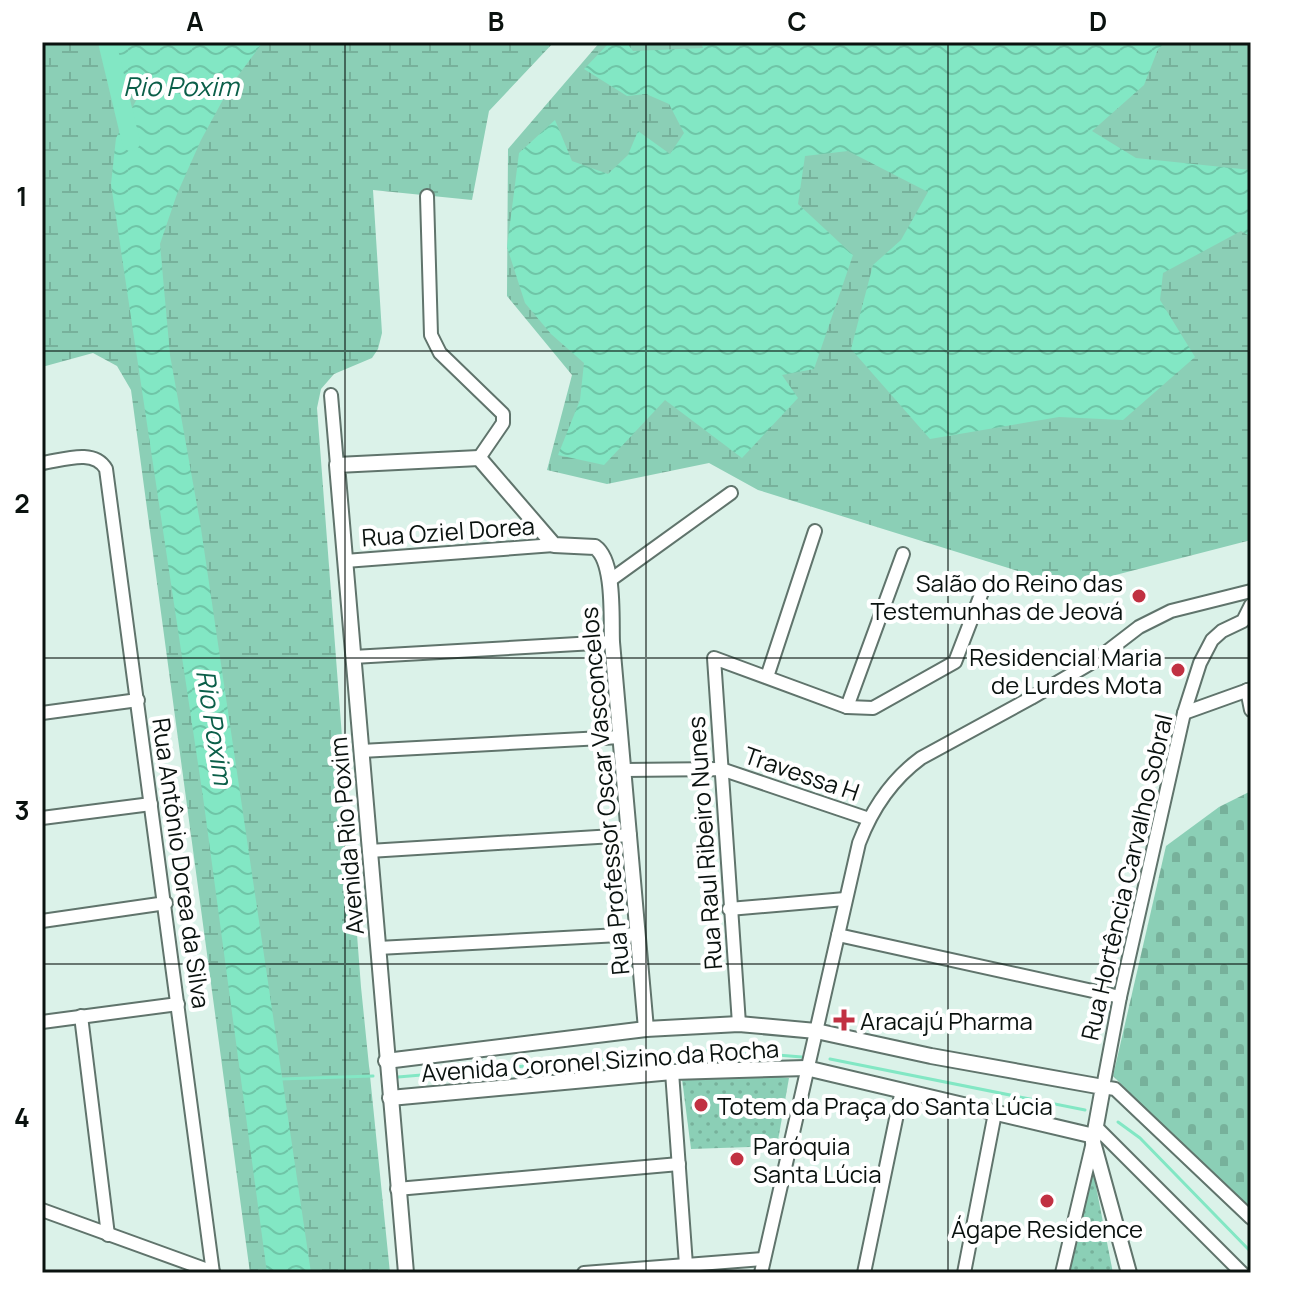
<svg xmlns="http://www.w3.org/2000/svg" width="1293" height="1315" viewBox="0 0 1293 1315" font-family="Manrope,sans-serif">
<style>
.wetland{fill:url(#wetland-marsh)}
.cemetery{fill:url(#cemetery-stones)}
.park{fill:url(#park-dots)}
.water{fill:url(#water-waves)}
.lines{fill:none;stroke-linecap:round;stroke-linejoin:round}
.stream{stroke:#82e7c4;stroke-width:3}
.river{stroke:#82e7c4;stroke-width:18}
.minor-casing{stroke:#60746c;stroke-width:16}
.tertiary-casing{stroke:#60746c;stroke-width:18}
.minor{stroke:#fff;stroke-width:12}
.tertiary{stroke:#fff;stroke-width:14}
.grid{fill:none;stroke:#0a120f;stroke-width:2;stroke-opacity:0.55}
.poi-dot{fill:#c13142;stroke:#fff;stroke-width:3}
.labels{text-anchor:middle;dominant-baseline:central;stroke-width:8;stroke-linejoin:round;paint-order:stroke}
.street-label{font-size:24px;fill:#0a120f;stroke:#fff}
.poi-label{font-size:24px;fill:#0a120f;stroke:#fff;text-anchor:start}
.water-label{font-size:26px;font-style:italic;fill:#0b5f49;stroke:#fff}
.neatline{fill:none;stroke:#0a120f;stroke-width:3}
.grid-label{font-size:26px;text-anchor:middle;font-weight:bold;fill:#0a120f}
</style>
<defs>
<pattern id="wetland-marsh" width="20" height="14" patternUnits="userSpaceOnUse" patternTransform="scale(2)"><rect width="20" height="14" fill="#8bcfb6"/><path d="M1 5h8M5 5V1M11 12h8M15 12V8" fill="none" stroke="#77b19b"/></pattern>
<pattern id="cemetery-stones" width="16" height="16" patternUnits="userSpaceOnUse" patternTransform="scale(2)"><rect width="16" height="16" fill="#8bcfb6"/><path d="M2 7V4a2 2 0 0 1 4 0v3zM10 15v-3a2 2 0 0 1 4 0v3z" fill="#77b19b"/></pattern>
<pattern id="park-dots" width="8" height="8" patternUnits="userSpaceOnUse" patternTransform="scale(2)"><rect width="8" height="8" fill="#8bcfb6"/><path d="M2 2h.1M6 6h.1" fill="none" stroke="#77b19b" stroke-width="1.8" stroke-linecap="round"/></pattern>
<pattern id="water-waves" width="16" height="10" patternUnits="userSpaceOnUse" patternTransform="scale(2)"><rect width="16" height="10" fill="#82e7c4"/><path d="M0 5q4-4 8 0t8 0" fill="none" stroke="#6fc5a7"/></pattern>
</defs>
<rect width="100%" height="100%" fill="#dbf2e9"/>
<!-- wetland -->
<g class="wetland">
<path d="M42,42H554L489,111L472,200L373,190L382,333L378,349L372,358L334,374L321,389L317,408L361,987L390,1273H250L131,390L117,366L93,353L42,367Z"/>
<path d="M600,42H1251V540L1069,587L758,490L709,463L607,484L547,470L572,375L507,296L508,149Z"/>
</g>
<!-- cemetery -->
<path class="cemetery" d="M1251,791V1214L1113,1076L1166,846L1219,807Z"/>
<!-- park -->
<g class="park">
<path d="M761,1075L789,1078L777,1146L691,1149L682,1079Z"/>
<path d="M1091,1161L1113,1273H1066Z"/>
</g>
<!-- water -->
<g class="water">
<path d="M263,42L231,85L201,140L177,194L160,244L170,355L200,522L311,1273H267L203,797L111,184L116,138L138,97L116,82L107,43Z"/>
<path d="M610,42H626L633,51L703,48L701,42H1166L1158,49L1144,85L1092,131L1136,158L1251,170V237L1241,231L1163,273L1160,300L1195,357L1123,420L1059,417L930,439L851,349L873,265L901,240L928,192L848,151L805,156L798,204L853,255L814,369L782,375L798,398L742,458L665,400L604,465L558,455L580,400L584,363L551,334L525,303L507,247L519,153L555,120L572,161L608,174L628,155L638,131L670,154L684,133L669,104L646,94L627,96L584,69Z"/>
</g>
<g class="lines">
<!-- stream -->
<g class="stream">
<path d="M830,1059L1085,1110"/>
<path d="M398,1077L713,1050L802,1057"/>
<path d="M280,1079L373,1076"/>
<path d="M1118,1122L1140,1138L1251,1252"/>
</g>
<!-- river -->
<path class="river" d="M107,42L131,142"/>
<defs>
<g id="minor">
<path d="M427,196L431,335L440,353L503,414V423L479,458"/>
<path d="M331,395L337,465"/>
<path d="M42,463C63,460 94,448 106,469L213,1273"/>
<path d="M345,561L554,545"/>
<path d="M609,581L731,493"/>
<path d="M1251,605L1243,621L1222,631L1212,640L1200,663L1184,713L1120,997L1103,1087L1115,1089L1251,1218"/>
<path d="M353,657L612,642"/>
<path d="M767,677L815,531"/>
<path d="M1247,690L1251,710"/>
<path d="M847,707L903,554"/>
<path d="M42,713L138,700"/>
<path d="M1184,713L1251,689"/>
<path d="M361,751L621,737"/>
<path d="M624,770L721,769L869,819"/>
<path d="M42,818L151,804"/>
<path d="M369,851L630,835"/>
<path d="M729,909L845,899"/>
<path d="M42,921L166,903"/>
<path d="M838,935L1120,997"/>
<path d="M378,948L638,934"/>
<path d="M81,1016L108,1235"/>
<path d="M42,1022L178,1004"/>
<path d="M739,1024L714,658L847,707L873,708L955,662L982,592"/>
<path d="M672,1072L686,1265"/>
<path d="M1096,1127L1242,1273"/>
<path d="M397,1189L679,1164"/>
<path d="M42,1210L213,1272"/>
<path d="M584,1273L763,1259"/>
<path d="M761,1273L859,843C872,809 891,780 921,758L1031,698L1096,660L1139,627L1171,611L1251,591"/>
<path d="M864,1273L902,1090"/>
<path d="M964,1273L995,1113"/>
<path d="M1062,1273L1093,1142"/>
</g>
<g id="tertiary">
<path d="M386,1061L646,1029L739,1024L816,1031L931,1056L1103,1087L1093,1142L1129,1273"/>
<path d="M390,1098L672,1072L806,1068L1094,1136"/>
<path d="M406,1273L337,465L479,458L554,545L595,547C615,561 611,618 612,642L646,1029"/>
</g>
</defs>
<!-- minor casing -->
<use href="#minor" class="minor-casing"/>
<!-- tertiary casing -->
<use href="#tertiary" class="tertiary-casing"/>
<!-- minor -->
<use href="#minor" class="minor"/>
<!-- tertiary -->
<use href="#tertiary" class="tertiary"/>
</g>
<!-- grid -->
<path class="grid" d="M345,42V1273M646,42V1273M948,42V1273M42,351H1251M42,658H1251M42,964H1251"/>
<!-- markers -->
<g class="poi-dot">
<circle cx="1139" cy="596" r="8"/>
<circle cx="1178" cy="670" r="8"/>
<path d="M840 1008h8v8h8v8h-8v8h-8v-8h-8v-8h8z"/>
<circle cx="701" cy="1105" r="8"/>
<circle cx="737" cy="1159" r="8"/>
<circle cx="1047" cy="1201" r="8"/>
</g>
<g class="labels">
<!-- street labels -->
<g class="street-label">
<text transform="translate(448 531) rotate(-4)">Rua Oziel Dorea</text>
<text transform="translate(802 773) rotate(19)">Travessa H</text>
<text transform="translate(604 791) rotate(-95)">Rua Professor Oscar Vasconcelos</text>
<text transform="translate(346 836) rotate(-95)">Avenida Rio Poxim</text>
<text transform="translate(704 843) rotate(-94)">Rua Raul Ribeiro Nunes</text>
<text transform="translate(182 863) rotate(82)">Rua Antônio Dorea da Silva</text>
<text transform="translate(1126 877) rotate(-77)">Rua Hortência Carvalho Sobral</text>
<text transform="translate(600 1060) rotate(-4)">Avenida Coronel Sizino da Rocha</text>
</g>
<!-- poi labels -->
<g class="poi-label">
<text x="1123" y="582" text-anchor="end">Salão do Reino das<tspan x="1123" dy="28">Testemunhas de Jeová</tspan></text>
<text x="1162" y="656" text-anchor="end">Residencial Maria<tspan x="1162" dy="28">de Lurdes Mota</tspan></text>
<text x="860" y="1020">Aracajú Pharma</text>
<text x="717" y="1105">Totem da Praça do Santa Lúcia</text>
<text x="753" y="1145">Paróquia<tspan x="753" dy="28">Santa Lúcia</tspan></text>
<text x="1047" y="1228" text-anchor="middle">Ágape Residence</text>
</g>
<!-- water labels -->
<g class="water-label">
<text x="181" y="86">Rio Poxim</text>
<text transform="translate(215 727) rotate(81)">Rio Poxim</text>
</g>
</g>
<!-- border -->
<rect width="1293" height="1315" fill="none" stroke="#ffffff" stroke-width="88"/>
<rect x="44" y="44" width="1205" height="1227" class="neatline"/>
<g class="grid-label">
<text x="195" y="31">A</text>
<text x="496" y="31">B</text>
<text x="797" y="31">C</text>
<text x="1098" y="31">D</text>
<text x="22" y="206">1</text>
<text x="22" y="513">2</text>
<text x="22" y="820">3</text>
<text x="22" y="1127">4</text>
</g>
</svg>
